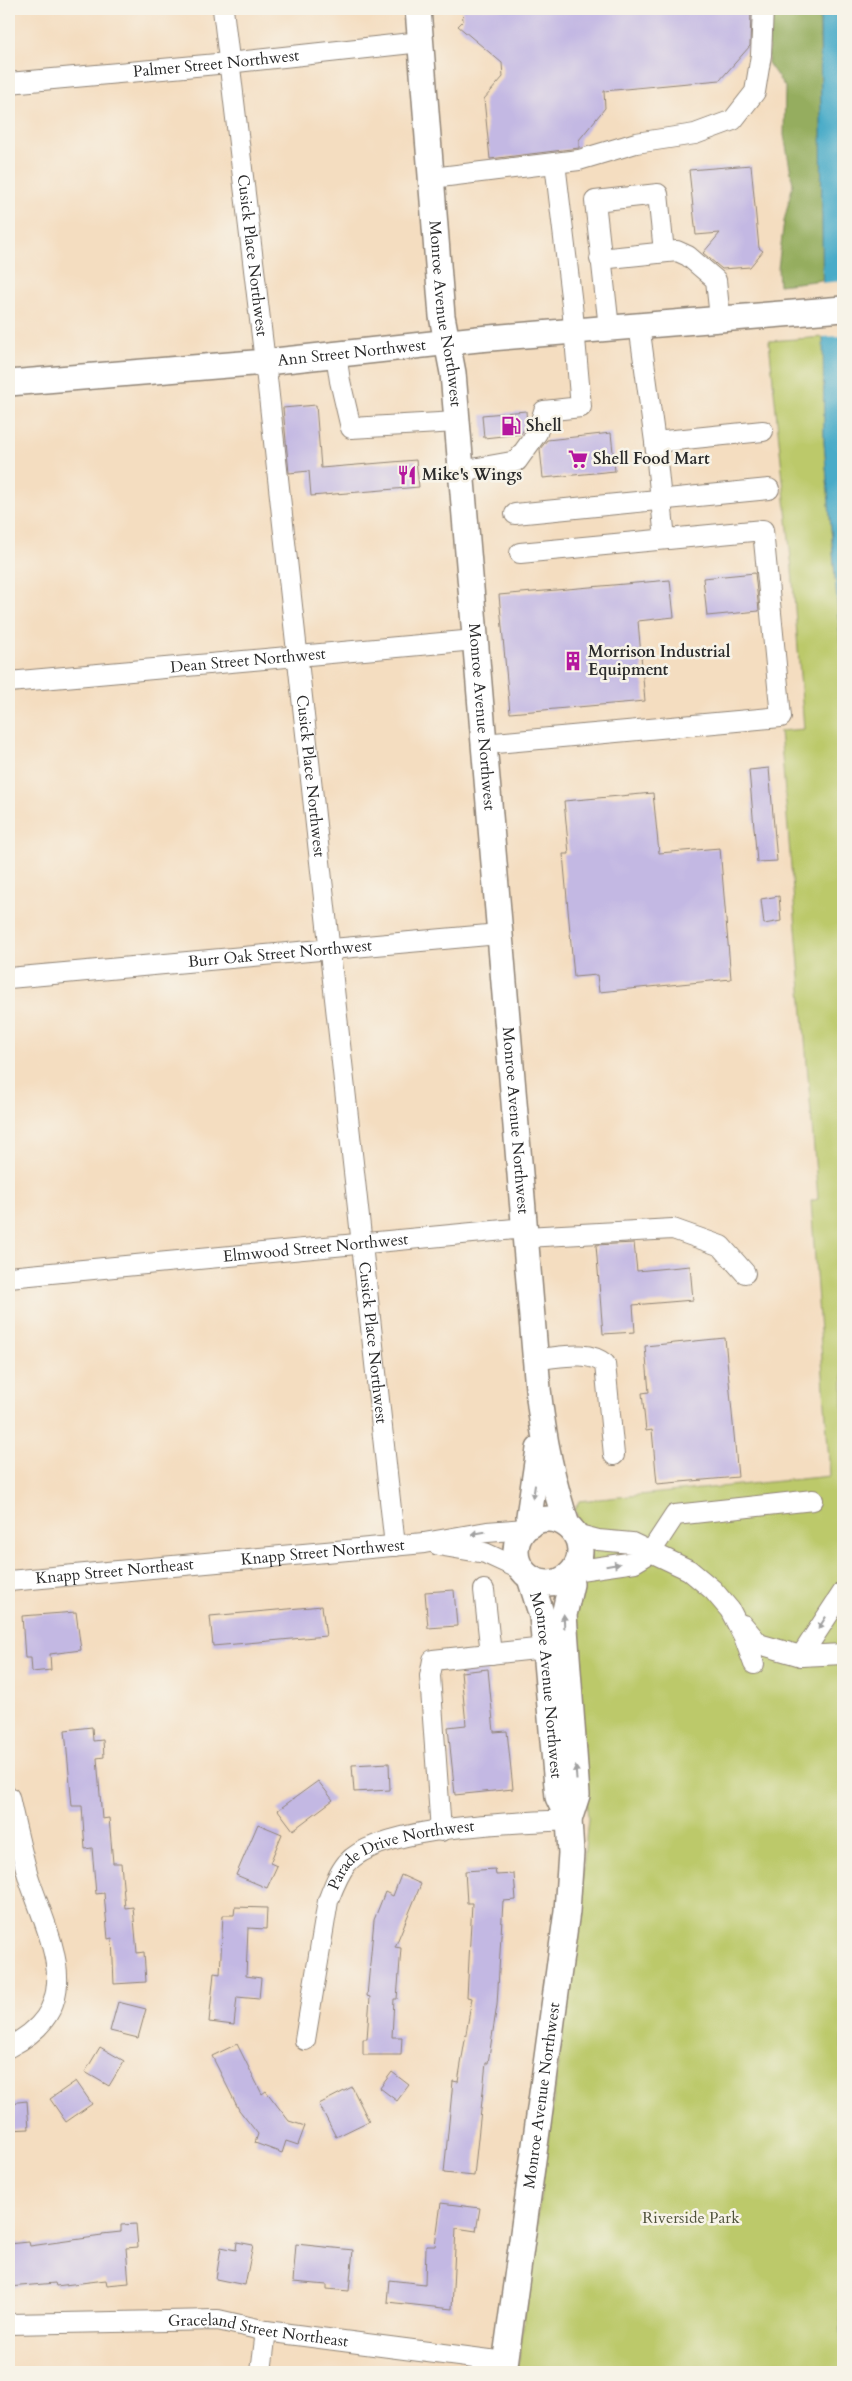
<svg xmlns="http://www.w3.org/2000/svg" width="852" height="2381" viewBox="0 0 852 2381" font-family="Cardo,serif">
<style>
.green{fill:#bcc96b;stroke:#747a4b}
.forest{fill:#95ad5f;stroke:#606c45}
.water{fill:#48abc8;stroke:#3a6b7a}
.pier{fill:#f4ddc0}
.building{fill:#c3b8e3}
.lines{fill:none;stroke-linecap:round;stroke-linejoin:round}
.minor-casing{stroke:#908476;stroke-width:22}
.major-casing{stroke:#908476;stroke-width:28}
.minor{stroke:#fff;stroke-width:20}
.major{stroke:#fff;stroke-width:25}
.oneway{fill:#a0a0a0}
.labels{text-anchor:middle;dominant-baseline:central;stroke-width:5;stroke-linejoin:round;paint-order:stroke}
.street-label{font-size:16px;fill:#2b2b2b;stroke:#f7f3e8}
.poi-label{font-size:16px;font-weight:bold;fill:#2b2b2b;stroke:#f7f3e8;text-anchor:start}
.park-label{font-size:16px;fill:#4f523b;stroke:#f7f3e8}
</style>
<rect width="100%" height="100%" fill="#f7f3e8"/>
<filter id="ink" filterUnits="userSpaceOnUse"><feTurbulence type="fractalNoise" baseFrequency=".02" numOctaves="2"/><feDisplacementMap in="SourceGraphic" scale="10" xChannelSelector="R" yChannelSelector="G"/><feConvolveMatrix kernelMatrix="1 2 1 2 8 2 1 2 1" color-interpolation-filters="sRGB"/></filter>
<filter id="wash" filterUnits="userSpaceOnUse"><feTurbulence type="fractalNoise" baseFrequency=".0096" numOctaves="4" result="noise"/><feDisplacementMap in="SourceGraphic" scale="20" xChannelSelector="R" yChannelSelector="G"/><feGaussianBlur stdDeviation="1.12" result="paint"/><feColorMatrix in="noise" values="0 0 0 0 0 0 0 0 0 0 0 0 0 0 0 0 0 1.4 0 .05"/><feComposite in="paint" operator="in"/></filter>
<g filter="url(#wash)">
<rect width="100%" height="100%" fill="#f4ddc0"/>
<!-- green -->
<path class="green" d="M824,337V442L843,675V741H840L839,746L843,751V2261L839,2293L843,2372H517L579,1907L588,1819L571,1620L582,1586L588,1554L586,1543L575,1510L579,1501L830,1476L811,1201L818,1199L780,731L804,729L792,569L769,341Z"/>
<!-- forest -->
<path class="forest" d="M770,9H820L823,280L779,285L778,268L784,221L793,184L784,135L785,87L768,63Z"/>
<!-- water -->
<g class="water">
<path d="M820,9H843V675L824,442Z"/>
<path d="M843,2261V2347L839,2293Z"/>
</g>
<!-- pier -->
<path class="pier" d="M843,281V336L821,337V283Z"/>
<g id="blocks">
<!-- building -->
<g class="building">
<path d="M462,9H751L750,46L720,80L604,91L605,108L579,140V148L490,159L484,99L503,77L502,63L458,26L463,21Z"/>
<path d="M751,165L759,248L763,251L750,267L722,269L703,253L720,233L696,235L689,170Z"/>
<path d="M316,405L321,468L416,460L419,487L311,496L309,471L289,473L283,408Z"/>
<path d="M526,411L527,424L521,434L484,438L482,415Z"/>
<path d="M611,433L615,471L543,478L540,449L547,440Z"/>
<path d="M755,573L759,611L707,616L703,578Z"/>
<path d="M670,580L674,617L638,621L645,701L510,713L499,595Z"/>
<path d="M769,768L777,861L757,862L749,770Z"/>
<path d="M653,793L659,853L720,848L731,979L599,992L597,975L574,977L563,854H569L564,801Z"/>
<path d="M779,896L781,921L764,924L761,899Z"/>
<path d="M634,1243L637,1271L690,1266L693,1300L633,1305L635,1332L603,1334L596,1245Z"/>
<path d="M725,1338L738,1477L657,1484L652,1430L646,1431L642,1393L649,1392L645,1346Z"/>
<path d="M454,1590L457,1626L428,1628L425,1592Z"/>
<path d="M322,1606L326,1636L213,1646L210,1616Z"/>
<path d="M76,1612L81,1650L50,1654L51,1670L32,1672L31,1658H25L22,1616Z"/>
<path d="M488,1669L494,1732L507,1731L513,1789L455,1795L448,1727L466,1725L461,1672Z"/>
<path d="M92,1727L93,1741L103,1740L104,1757L97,1758L102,1819L109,1818L113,1863H121L125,1908L133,1907L137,1953L144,1952L146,1982L114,1984L112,1938L108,1939L104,1893L96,1894L92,1848L85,1849L82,1806H72L65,1730Z"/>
<path d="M389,1763L390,1790L354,1792L352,1765Z"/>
<path d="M318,1781L333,1800L293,1830L278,1810Z"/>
<path d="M258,1824L282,1834L270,1863L277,1866L267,1888L236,1875Z"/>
<path d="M495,1869L496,1875L514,1874L516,1900L503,1901L497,2005L488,2063H486L474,2176L444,2173L453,2081L458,2082L472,1998L467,1997L472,1903H467L465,1871Z"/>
<path d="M401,1875L421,1884L395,1947L401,1948L397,1999H394L392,2037H402L401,2055H363V2039H367L370,1997L367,1996L374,1920L385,1892L393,1896Z"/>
<path d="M235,1907L267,1908L266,1929L248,1928L246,1976L261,1978L259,1999L237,1997L234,2025L209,2022L214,1973L220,1974L223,1915H234Z"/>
<path d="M118,2002L146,2009L138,2038L110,2031Z"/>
<path d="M237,2044L262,2094L266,2091L289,2121L305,2126L298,2145L286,2141L282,2153L255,2143L258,2134L239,2110L212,2056Z"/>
<path d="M100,2047L124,2061L109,2086L85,2072Z"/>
<path d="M392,2072L409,2085L397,2101L380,2088Z"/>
<path d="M76,2081L92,2104L66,2122L50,2099Z"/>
<path d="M352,2087L369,2121L336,2137L319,2104Z"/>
<path d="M27,2101L29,2129L9,2130V2103Z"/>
<path d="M441,2203L480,2208L476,2231L456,2228L452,2309L387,2302L389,2280L425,2284L426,2246H435Z"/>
<path d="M136,2224L138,2247L126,2248L129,2283L107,2285L106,2280L56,2286L55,2283L9,2287V2244L29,2242L30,2246L102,2236V2234L121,2232V2225Z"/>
<path d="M237,2242L253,2245L245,2285L216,2279L221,2247L236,2250Z"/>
<path d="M296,2244L353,2250L349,2291L327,2289V2285L293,2282Z"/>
</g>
</g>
</g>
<g filter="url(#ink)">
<use href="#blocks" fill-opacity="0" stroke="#908476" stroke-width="1"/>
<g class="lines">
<defs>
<g id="minor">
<path id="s1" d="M223,9L268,387L395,1546"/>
<path id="s2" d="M9,83L228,63L421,42"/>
<path d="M432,178L579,160L636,143L695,134L733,120L755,92L761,55L763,9"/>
<path d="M600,259L677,251L688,256L716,280L720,318"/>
<path d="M639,325L655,442L665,539"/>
<path d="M609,328L595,201L658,194L664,252"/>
<path d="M336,354L340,381L351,428L457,422"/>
<path d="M655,442L763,431"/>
<path d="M461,471L517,461L537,433L544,411L581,407L572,305L555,163"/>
<path d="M515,514L769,489"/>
<path id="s3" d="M9,682L475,640"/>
<path d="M484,744L781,717L763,530L520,553"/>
<path id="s4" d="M9,978L499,934"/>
<path d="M525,1237L673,1229L721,1246L745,1273"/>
<path id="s5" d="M9,1277L525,1228"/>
<path d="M536,1359C558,1358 587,1349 605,1364L614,1455"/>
<path d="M575,1534L598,1540L632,1543L689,1570L713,1590L730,1610L744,1637L754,1664"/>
<path d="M438,1545L485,1553L522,1570"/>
<path d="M573,1571L635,1562L650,1553L675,1515L813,1500"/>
<path id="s6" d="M9,1581L424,1543L487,1532L526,1529"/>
<path d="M484,1590L491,1654"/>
<path d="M743,1625L759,1644L801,1656L843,1654"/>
<path d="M801,1656L843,1592"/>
<path d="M9,1797C15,1824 21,1852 29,1879C51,1943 88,2007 9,2047"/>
<path d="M441,1831L430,1676L433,1660L545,1648"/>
<path id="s7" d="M305,2040L328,1901C333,1888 338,1874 347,1863C381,1825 518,1823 569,1820"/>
<path id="s8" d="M9,2324L218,2320L266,2331L505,2362"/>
<path d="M261,2372L266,2331"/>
</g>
<g id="major">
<path id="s9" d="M418,9L442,316L453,373L538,1389C543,1436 552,1481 567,1525"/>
<path id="s10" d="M9,383L266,362L478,339L843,309"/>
<circle cx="548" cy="1551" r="32"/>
<path d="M531,1525L529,1516L539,1449"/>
<path id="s11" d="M530,1578L542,1616L558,1797L569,1820"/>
<path id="s12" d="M504,2372L567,1911L571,1853L569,1820L577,1795L564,1615L571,1584L570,1575"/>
</g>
</defs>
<!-- minor casing -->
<use href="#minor" class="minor-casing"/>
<!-- major casing -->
<use href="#major" class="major-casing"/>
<!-- minor -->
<use href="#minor" class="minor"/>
<!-- major -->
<use href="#major" class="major"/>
</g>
<!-- one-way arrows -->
<defs><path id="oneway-solid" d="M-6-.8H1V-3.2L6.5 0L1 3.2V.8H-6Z" transform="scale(1.25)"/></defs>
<g class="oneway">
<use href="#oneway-solid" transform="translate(534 1492) rotate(98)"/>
<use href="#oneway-solid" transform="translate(478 1533) rotate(170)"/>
<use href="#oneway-solid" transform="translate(613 1565) rotate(-9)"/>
<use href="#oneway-solid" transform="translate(564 1621) rotate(-93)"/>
<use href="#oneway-solid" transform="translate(822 1623) rotate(122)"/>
<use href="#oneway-solid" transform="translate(576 1773) rotate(-94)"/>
</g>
</g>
<!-- icons -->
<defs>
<symbol id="fuel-bare" viewBox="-9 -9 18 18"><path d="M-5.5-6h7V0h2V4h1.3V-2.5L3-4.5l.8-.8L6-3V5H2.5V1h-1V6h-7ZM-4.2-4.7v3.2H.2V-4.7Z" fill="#b5179e" stroke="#f7f3e8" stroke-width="2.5" paint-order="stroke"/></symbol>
<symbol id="supermarket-bare" viewBox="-9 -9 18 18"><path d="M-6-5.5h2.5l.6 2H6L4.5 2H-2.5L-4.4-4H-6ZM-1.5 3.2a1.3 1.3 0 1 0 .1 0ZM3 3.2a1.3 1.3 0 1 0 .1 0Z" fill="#b5179e" stroke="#f7f3e8" stroke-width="2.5" paint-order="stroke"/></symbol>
<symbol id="restaurant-bare" viewBox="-9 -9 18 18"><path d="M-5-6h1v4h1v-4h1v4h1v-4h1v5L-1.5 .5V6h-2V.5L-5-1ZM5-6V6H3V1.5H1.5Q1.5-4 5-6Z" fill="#b5179e" stroke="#f7f3e8" stroke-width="2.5" paint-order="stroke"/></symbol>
<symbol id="building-bare" viewBox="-9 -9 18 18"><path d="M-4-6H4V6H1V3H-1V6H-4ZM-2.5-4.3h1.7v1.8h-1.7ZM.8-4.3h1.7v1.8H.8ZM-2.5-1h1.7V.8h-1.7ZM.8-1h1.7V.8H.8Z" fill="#b5179e" stroke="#f7f3e8" stroke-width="2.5" paint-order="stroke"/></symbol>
</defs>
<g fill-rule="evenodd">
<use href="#fuel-bare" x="497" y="412" width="28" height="28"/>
<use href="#supermarket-bare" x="564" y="445" width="28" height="28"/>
<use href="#restaurant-bare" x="393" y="461" width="28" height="28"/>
<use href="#building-bare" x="559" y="647" width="28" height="28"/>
</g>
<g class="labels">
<!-- street labels -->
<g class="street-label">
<text stroke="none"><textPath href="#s2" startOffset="208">Palmer Street Northwest</textPath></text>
<text stroke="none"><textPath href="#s1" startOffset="248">Cusick Place Northwest</textPath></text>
<text stroke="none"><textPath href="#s9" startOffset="306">Monroe Avenue Northwest</textPath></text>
<text stroke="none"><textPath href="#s10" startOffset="344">Ann Street Northwest</textPath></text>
<text stroke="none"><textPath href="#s3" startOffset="240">Dean Street Northwest</textPath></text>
<text stroke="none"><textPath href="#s9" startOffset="711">Monroe Avenue Northwest</textPath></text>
<text stroke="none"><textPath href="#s1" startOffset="772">Cusick Place Northwest</textPath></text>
<text stroke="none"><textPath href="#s4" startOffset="272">Burr Oak Street Northwest</textPath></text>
<text stroke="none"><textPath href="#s9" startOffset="1116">Monroe Avenue Northwest</textPath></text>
<text stroke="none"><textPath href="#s5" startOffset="308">Elmwood Street Northwest</textPath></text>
<text stroke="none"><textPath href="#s1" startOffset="1342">Cusick Place Northwest</textPath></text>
<text stroke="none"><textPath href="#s6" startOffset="315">Knapp Street Northwest</textPath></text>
<text stroke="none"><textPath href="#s6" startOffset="106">Knapp Street Northeast</textPath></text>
<text stroke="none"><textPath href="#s11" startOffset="109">Monroe Avenue Northwest</textPath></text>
<text stroke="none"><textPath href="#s7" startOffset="236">Parade Drive Northwest</textPath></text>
<text stroke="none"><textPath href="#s12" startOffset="279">Monroe Avenue Northwest</textPath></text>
<text stroke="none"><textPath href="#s8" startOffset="250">Graceland Street Northeast</textPath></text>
</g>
<!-- poi labels -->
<g class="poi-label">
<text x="526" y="426">Shell</text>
<text x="593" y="459">Shell Food Mart</text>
<text x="422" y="475">Mike's Wings</text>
<text x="588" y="652">Morrison Industrial<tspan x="588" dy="18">Equipment</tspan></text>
</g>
<!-- park labels -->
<g class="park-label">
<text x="691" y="2218">Riverside Park</text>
</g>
</g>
<!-- margin -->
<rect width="852" height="2381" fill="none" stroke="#f7f3e8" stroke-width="30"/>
</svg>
